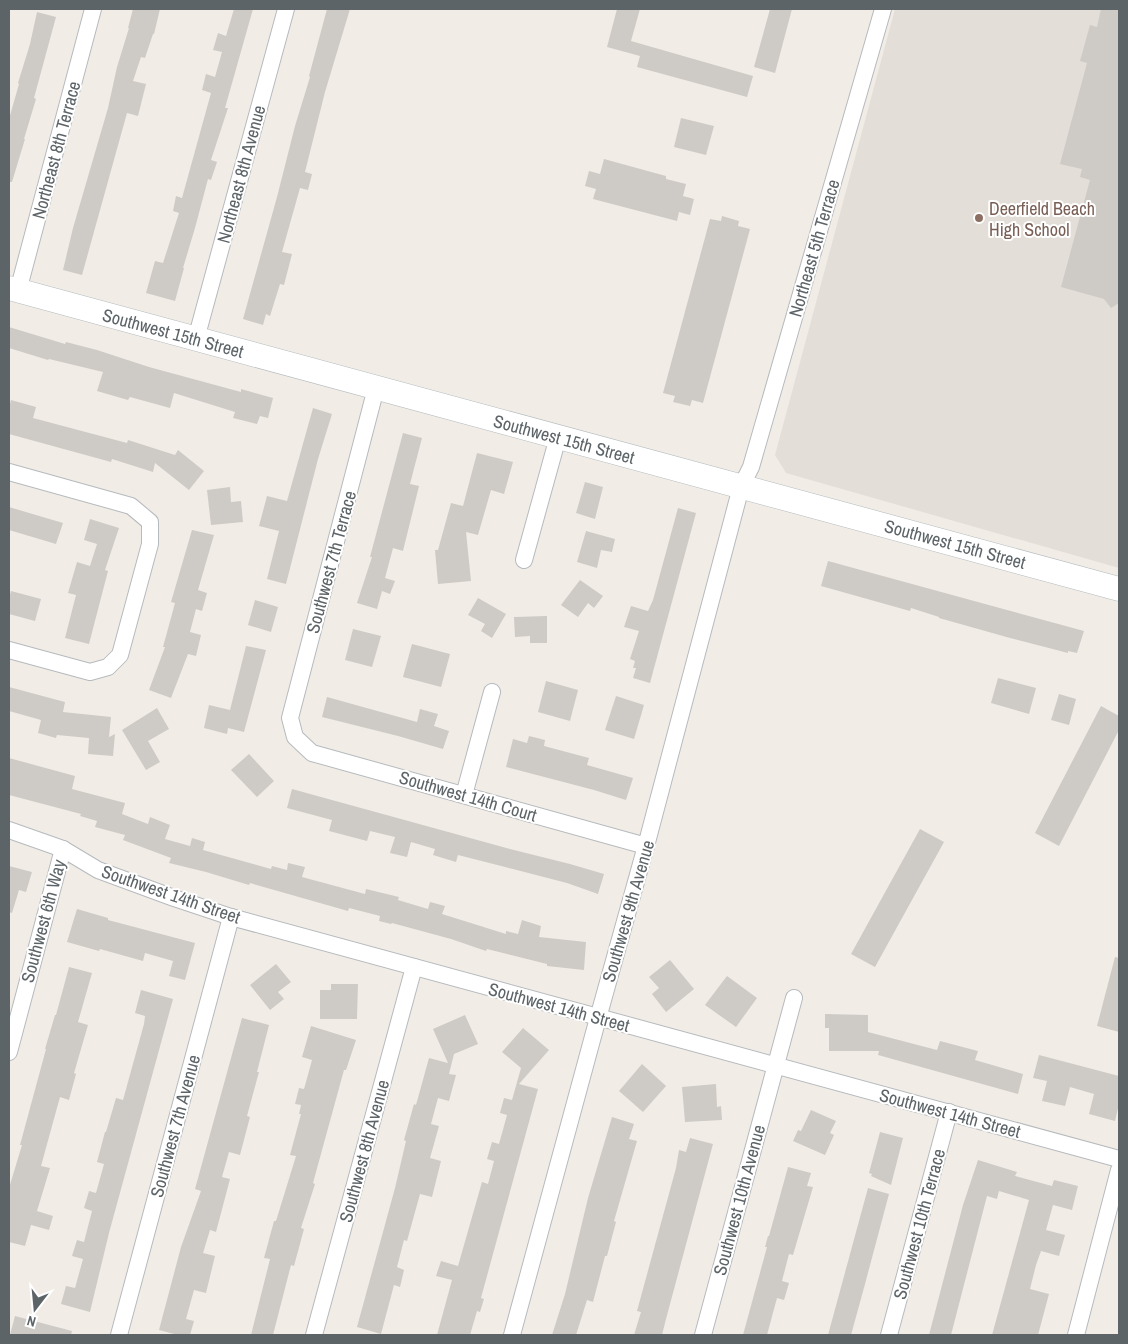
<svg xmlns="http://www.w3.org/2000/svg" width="1128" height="1344" viewBox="0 0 1128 1344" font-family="'Archivo Narrow',sans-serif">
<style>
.education{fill:#e3ded7}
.building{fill:#cecac5}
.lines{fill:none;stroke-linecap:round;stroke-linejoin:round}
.street-casing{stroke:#b6babe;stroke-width:18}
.secondary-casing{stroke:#b4bbbf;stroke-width:25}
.street{stroke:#fff;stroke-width:16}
.secondary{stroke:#fff;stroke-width:24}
.education-dot{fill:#8d6e63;stroke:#fff;stroke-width:2}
.labels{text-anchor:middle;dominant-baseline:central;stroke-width:4;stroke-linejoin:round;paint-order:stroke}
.street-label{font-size:18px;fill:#5d6468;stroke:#fff}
.education-label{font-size:18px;fill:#785e54;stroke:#fff;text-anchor:start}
</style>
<rect width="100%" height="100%" fill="#f1ede6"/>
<!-- education -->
<path class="education" d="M895,9H1119V568L786,473L775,455Z"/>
<!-- building -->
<g class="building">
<path d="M133,9H160L154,34H153L145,58L141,57L133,81L146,84L138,116L127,113L82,275L63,270L73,228L108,108L117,67L129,28H128Z"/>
<path d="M234,9H253L225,108H228L211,160L217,162L211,180L208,179L195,228L183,268H184L175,301L146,293L155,261L163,263L179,213L173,211L176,196L182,198L211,93L202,90L206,74L215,77L222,52L213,50L218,33L226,36Z"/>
<path d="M327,9H350L325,92L305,172L312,174L308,190L300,188L282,252L292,254L284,285L280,284L270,316L266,314L263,325L243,319L277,197L295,126L310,77L309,76Z"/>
<path d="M617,9H640L631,41L753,76L747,97L637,67L640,56L607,47Z"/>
<path d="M770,9H792L775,73L754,67Z"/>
<path d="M1101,9H1119V303L1111,308L1104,299L1061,287L1090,180L1080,177L1082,169L1060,164L1087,63L1080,61L1090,25L1097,27Z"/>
<path d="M37,12L56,17L34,98L36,99L24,139H25L12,182H9V119L19,84L18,83L30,44Z"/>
<path d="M681,118L714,126L706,155L674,147Z"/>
<path d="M604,159L655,173L666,176V179L686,184L683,196L694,199L690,215L679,212L677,221L593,199L596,189L585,186L589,171L600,174Z"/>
<path d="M722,216L739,221L738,226L750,229L703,403L692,400L690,406L673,402L675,396L663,393L710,219L721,221Z"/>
<path d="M9,327L65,344L66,342L97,350L149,367L241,392V389L273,398L268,418L260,416L257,424L233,418L235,412L174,393L170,408L130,397L128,400L97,391L103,372L49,359L48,360L9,348Z"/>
<path d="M11,400L36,407L33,418L127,443L128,440L175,455L178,450L204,471L189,490L155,463L153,472L112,459L111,462L9,434V408Z"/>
<path d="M313,408L332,414L318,459L286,584L267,579L279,531L259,526L267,496L287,501Z"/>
<path d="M403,433L422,438L410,484L419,486L403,551L393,548L385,578L395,581L390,594L382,591L377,609L357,603L372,557H370Z"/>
<path d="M477,453L513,462L504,494L491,490L478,535L466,532L471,581L438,584L435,550H438L451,503L463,506Z"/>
<path d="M585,482L603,487L595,519L576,513Z"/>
<path d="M230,487L231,502L241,501L243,522L211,525L207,490Z"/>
<path d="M9,507L63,523L56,544L9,530Z"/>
<path d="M678,508L696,513L650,683L633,678L636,668H633L635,661L630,659L639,631L624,627L631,606L648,611L653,600Z"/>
<path d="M90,519L119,528L105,570L108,571L89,644L65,638L76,595L68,593L77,562L90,566L97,544L84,540Z"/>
<path d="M192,530L214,535L198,590L207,593L202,611L196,609L190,632L201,635L196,656L188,654L171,698L149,690L165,647H163L175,603L171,602Z"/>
<path d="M586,531L615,539L612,552L601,550L597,568L577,562Z"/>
<path d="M828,561L1084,631L1077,653L1068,651V653L1010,638L939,618V617L911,608L910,611L821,586Z"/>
<path d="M580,580L603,596L594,608L588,603L578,617L561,605Z"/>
<path d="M11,591L41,599L35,621L9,614V598Z"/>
<path d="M478,598L506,614L492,638L481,631L485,624L468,615Z"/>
<path d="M255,600L278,607L271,632L248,625Z"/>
<path d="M547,616V643H530V636L515,637L514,617Z"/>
<path d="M353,629L381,636L372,667L345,660Z"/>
<path d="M412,644L450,654L441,687L403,677Z"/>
<path d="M246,646L266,650L244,732L228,728L227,734L204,728L209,705L230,710Z"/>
<path d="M998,678L1036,688L1029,714L991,703Z"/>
<path d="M546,681L578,690L570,721L538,712Z"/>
<path d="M9,687L65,702L63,712L111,717L109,737L115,734L113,756L88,754L89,738L57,735L56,738L38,733L41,720L9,711Z"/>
<path d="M1059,694L1076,699L1069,725L1051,720Z"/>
<path d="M616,696L644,705L634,739L605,730Z"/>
<path d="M327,697L417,722L420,709L438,714L434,726L449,731L443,749L398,736L322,717Z"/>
<path d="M1101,706L1119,716V730L1059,846L1035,833Z"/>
<path d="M157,708L169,729L148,741L160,762L146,770L122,730Z"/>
<path d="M529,736L545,740L544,746L589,758L587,765L633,778L626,800L594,790L506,767L513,739L527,743Z"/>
<path d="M249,754L274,781L257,797L231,770Z"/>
<path d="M9,758L75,776L72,789L125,803L122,814L148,824L150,817L170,825L165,839L190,846L192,838L205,842L203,850L271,869L272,866L287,870L288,863L305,867L302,877L365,894L366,889L399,897L398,900L428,909L430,902L445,906L442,914L506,934V931L518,934L522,920L541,926L539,937L586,942L584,970L547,966V964L487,949L486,951L451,939L392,923L391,924L379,921L380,916L349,908L348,911L250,883L249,885L206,872L169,863L171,858L123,840L125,835L95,827L97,821L80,816L81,814L9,795Z"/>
<path d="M292,789L510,849L570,864L604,874L598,894L567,883L458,855L456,862L433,855L435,849L411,842L407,857L390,853L395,837L370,831L367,841L329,831L332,820L287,808Z"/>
<path d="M920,829L944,842L875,967L851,954Z"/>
<path d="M9,866L32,872L26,892L19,890L12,913L9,912Z"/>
<path d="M77,909L108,918V920L195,943L185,980L169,976L173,961L145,953L143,961L100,949L99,951L67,942Z"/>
<path d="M1115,957L1119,958V1032L1097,1026Z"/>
<path d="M670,960L694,989L666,1012L652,994L659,988L649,977Z"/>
<path d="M276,964L291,982L278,992L284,999L270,1010L250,985Z"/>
<path d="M69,967L92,973L78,1022L88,1025L74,1073L76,1074L69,1100L60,1097L41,1166L50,1168L37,1211L53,1216L49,1230L31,1225L25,1246L9,1242V1188L22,1145H20L46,1049H45L55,1015H56Z"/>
<path d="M727,976L757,998L736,1027L705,1005Z"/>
<path d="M331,984H358L357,1019H320V990H331Z"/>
<path d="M141,990L173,999L109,1233L90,1312L61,1304L66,1286L75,1288L83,1259L72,1256L77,1240L84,1242L92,1211L84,1208L89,1191L96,1193L104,1164L97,1162L105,1132H106L116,1098L123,1100L144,1024L145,1016L135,1013Z"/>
<path d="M825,1014L868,1015V1032L937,1050L940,1041L978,1051L975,1060L1023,1074L1018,1094L878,1055L879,1051H829V1028H825Z"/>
<path d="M465,1015L478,1044L454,1054L449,1074L456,1075L449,1101L438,1098L431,1124L439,1126L430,1158L441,1161L432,1197L420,1194L407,1241L404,1240L397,1267L404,1270L400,1287L394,1285L381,1334L357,1327L395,1188L406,1141L404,1140L414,1104L416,1105L429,1058L448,1063L433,1029Z"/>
<path d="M242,1018L269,1025L257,1072H259L247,1116L250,1117L240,1155L229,1152L222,1177L230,1179L216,1232L210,1230L203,1253L215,1256L206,1293L194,1290L186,1319L194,1321L190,1335H178L159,1330L181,1247L201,1191L195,1189Z"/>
<path d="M311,1026L356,1040L346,1070H344L313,1183L315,1184L301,1228L304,1229L294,1266L291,1265L273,1335H251L270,1259L264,1258L274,1221H276L296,1156L290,1155L301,1114H299L301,1105L295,1104L299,1088L304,1089L312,1060L302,1057Z"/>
<path d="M523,1028L549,1050L519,1084L538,1089L481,1298L484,1299L480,1312L477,1311L470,1335H437L452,1280L436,1276L441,1261L458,1266L482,1182L488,1184L494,1161L487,1159L492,1142L499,1144L507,1115L500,1113L504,1098L512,1100L521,1068L502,1052Z"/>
<path d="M1039,1055L1119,1076V1104L1115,1121L1089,1114L1094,1094L1070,1087L1065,1106L1042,1101L1047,1081L1033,1078Z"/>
<path d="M642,1064L666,1086L643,1112L619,1091Z"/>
<path d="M716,1084L717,1107L721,1106L722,1120L685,1122L682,1087Z"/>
<path d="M811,1110L836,1121L830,1133L834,1135L825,1155L793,1141L798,1130L801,1131Z"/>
<path d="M612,1117L634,1124L629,1139L637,1141L614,1221L616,1222L607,1256H605L593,1302L587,1300L576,1335H552L565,1294L588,1198Z"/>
<path d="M880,1132L903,1138L891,1185L871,1176L872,1174L869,1173Z"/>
<path d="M690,1138L713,1144L666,1319L662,1335H634L641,1312L637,1311L676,1168L679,1150L686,1152Z"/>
<path d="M978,1160L1017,1172L1015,1176L1052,1186L1054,1180L1078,1186L1072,1210L1053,1205L1046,1230L1065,1235L1059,1256L1041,1251L1036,1265L1030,1289L1049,1294L1038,1335H992L1029,1200L999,1191L997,1199L987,1196L951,1335H929L963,1205Z"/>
<path d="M788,1167L811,1173L807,1186L813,1187L793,1255L789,1254L782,1281L789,1283L784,1300L777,1298L767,1335H743L767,1247H765L768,1236H769Z"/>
<path d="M868,1188L889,1194L865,1284L851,1335H828Z"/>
<path d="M15,1316L72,1331L71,1335H10Z"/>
</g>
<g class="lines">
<defs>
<g id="street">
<path d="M18,291L93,9"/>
<path d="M196,339L286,9"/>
<path d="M376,388L290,718L295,737L312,753L646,846"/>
<path d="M9,472L131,506L150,522V544L120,655L108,667L90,672L9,650"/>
<path d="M524,560L558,437"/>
<path d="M464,795L492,692"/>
<path d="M9,830L63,849L98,870L174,898L231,917L1119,1159"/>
<path d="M9,1052L63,849"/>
<path d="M119,1335L231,917"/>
<path d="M314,1335L414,967"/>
<path d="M512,1335L598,1018L646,846L741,487L751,467L883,9"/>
<path d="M703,1335L794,998"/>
<path d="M889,1335L949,1112"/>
<path d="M1076,1335L1119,1170"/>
</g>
<path id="secondary" d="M9,288L1119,589"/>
</defs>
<!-- street casing -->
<use href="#street" class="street-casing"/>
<!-- secondary casing -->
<use href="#secondary" class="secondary-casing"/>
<!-- street -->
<use href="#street" class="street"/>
<!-- secondary -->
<use href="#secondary" class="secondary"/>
</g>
<!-- markers -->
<circle class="education-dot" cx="979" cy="218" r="5"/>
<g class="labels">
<!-- street labels -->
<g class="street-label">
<text transform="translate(56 150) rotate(-75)">Northeast 8th Terrace</text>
<text transform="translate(241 174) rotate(-75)">Northeast 8th Avenue</text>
<text transform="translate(814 248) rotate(-74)">Northeast 5th Terrace</text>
<text transform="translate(173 333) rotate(15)">Southwest 15th Street</text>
<text transform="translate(564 439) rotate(15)">Southwest 15th Street</text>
<text transform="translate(955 544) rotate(15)">Southwest 15th Street</text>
<text transform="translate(331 562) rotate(-75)">Southwest 7th Terrace</text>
<text transform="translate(468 796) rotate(16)">Southwest 14th Court</text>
<text transform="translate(171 894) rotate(19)">Southwest 14th Street</text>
<text transform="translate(628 911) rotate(-74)">Southwest 9th Avenue</text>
<text transform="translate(43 921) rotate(-75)">Southwest 6th Way</text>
<text transform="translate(559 1007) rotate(15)">Southwest 14th Street</text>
<text transform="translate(950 1113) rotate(15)">Southwest 14th Street</text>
<text transform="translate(175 1126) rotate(-75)">Southwest 7th Avenue</text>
<text transform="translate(364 1151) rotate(-75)">Southwest 8th Avenue</text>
<text transform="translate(739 1200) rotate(-75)">Southwest 10th Avenue</text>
<text transform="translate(919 1224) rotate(-75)">Southwest 10th Terrace</text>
</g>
<!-- education labels -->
<g class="education-label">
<text x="989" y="208">Deerfield Beach<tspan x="989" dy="21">High School</tspan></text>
</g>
</g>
<!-- border -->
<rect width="1128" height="1344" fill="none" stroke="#5d6468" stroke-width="20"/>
<!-- north arrow -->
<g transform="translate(35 1309) rotate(196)" stroke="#ffffff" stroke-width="4" paint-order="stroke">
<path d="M0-4L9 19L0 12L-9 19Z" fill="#5d6468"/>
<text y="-8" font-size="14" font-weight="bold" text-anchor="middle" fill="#5d6468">N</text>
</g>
</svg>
